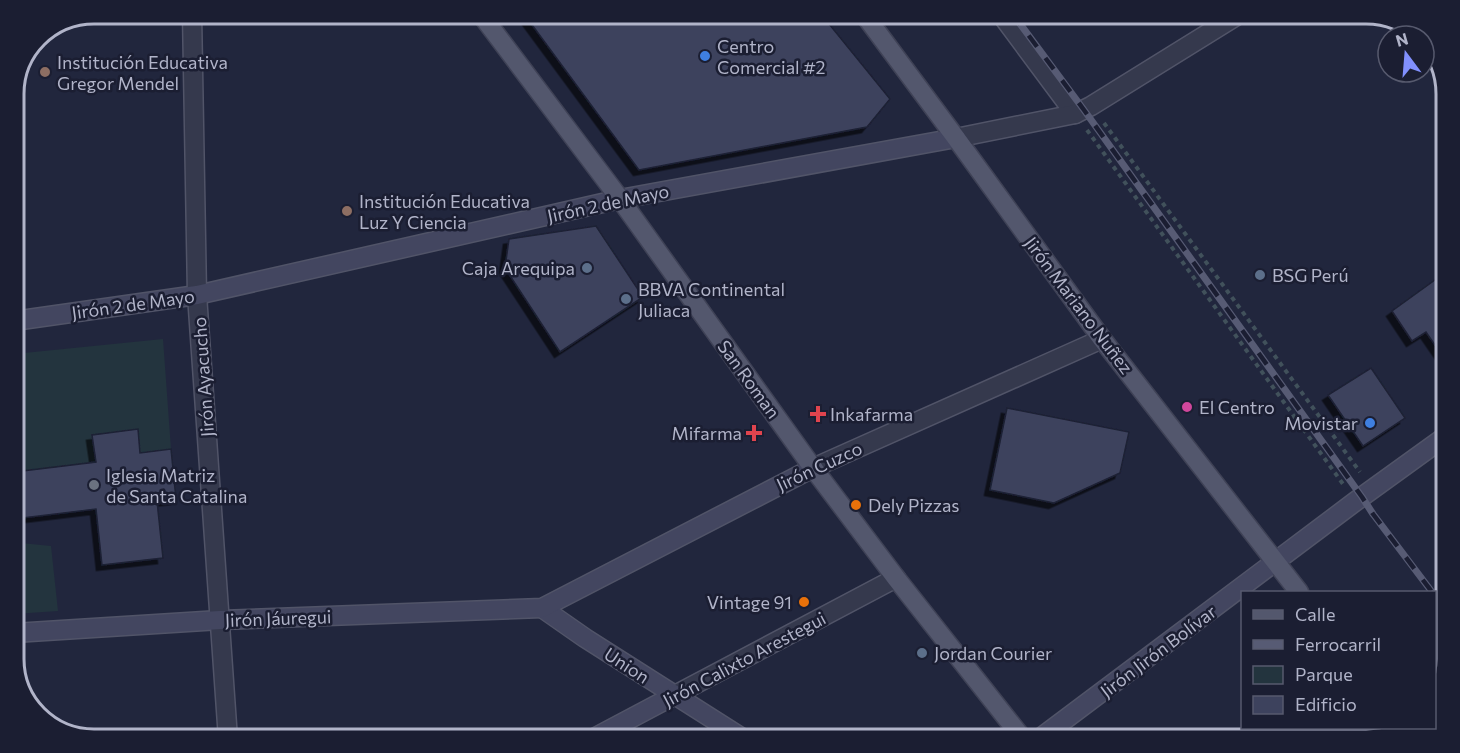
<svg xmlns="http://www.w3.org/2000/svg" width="1460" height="753" viewBox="0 0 1460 753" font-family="Commissioner,sans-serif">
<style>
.green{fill:#23343e}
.building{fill:#3d425d;stroke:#1d2034;stroke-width:1.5;filter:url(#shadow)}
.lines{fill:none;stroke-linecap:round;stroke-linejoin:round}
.street-casing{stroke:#515468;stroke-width:21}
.secondary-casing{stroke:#515468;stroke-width:21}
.primary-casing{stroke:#3f4256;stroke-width:21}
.path{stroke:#41515b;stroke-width:4;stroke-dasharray:4.5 4.5;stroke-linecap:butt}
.street{stroke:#35394d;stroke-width:18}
.secondary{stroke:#434660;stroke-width:18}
.primary{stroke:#53576d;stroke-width:18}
.rail-casing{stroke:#575b74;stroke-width:7}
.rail{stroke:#1b1e32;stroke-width:4.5;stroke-dasharray:14;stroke-linecap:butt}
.shop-dot{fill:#3f7fe0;stroke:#1b1e32;stroke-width:2}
.education-dot{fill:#8d6e63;stroke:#1b1e32;stroke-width:2}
.service-dot{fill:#5c6f8a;stroke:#1b1e32;stroke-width:2}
.hotel-dot{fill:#d1479c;stroke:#1b1e32;stroke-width:2}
.health-dot{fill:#e0444e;stroke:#1b1e32;stroke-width:2}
.worship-dot{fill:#6b7280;stroke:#1b1e32;stroke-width:2}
.food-dot{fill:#e8710a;stroke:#1b1e32;stroke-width:2}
.labels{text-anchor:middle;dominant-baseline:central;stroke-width:5;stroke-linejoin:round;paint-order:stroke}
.poi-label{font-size:18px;fill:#b1b4c9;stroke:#1b1e32;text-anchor:start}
.street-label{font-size:18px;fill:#b1b4c9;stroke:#1b1e32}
.rim{fill:none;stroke:#b1b4c9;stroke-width:3}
</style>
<defs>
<filter id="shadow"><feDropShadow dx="-5.5" dy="5.5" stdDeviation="0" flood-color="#0009"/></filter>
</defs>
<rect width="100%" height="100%" fill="#21263d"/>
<!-- green -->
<g class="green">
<path d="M163,339L171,449L140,453L137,430L93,435L96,462L14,472V354Z"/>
<path d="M14,519H17L21,543L51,546L58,611L14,614Z"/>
</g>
<!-- building -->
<g class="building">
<path d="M524,14H821L890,99L867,127L639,170Z"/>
<path d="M596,226L643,297L560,352L505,268L509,239Z"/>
<path d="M1446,272V361L1426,332L1412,341L1392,311Z"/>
<path d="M1371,368L1405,418L1363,446L1328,395Z"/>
<path d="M1007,408L1129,432L1120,473L1054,503L990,490Z"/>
<path d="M138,429L140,453L171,449L176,499L157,501L163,558L102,565L96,509L14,519V472L96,462L92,435Z"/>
</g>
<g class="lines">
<defs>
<g id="street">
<path d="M192,13L197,295L228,739"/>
<path d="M1000,13L1075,114"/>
<path d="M956,138L1075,114L1091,106L1241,13"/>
<path d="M813,468L1102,339"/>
<path d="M675,695L896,578"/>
</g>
<g id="secondary">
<path d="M14,321L197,295L620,199L956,138"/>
<path d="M542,608L585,638L744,739"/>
<path d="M14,633L220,620L542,608L813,468"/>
<path d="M592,739L675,695"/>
<path d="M1039,739L1356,501L1446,436"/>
</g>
<g id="primary">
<path d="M480,13L620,199L813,468L896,578L1023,739"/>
<path d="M863,13L956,138L1102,339L1299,592"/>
<path d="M1399,728L1401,730"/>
</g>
</defs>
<!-- street casing -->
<use href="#street" class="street-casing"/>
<!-- secondary casing -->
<use href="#secondary" class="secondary-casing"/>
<!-- primary casing -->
<use href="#primary" class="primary-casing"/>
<!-- path -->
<g class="path">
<path d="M1104,123L1360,472"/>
<path d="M1087,130L1343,484"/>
</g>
<!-- street -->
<use href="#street" class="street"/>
<!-- secondary -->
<use href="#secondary" class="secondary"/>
<!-- primary -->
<use href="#primary" class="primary"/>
<defs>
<g id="rail">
<path d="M1012,13L1084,110L1362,497L1373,514L1432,592"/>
<path d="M1434,596L1446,612"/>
</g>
</defs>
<!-- rail casing -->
<use href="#rail" class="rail-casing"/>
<!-- rail -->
<use href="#rail" class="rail"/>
</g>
<!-- markers -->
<g class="shop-dot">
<circle cx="705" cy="56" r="6"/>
<circle cx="1370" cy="423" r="6"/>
</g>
<g class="education-dot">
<circle cx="45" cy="72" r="6"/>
<circle cx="347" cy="211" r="6"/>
</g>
<g class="service-dot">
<circle cx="587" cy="268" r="6"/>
<circle cx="1260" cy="275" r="6"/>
<circle cx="626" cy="299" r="6"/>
<circle cx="922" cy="653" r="6"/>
</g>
<circle class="hotel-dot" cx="1187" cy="407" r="6"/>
<g class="health-dot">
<path d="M815 405h6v6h6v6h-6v6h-6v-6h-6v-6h6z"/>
<path d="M751 424h6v6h6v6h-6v6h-6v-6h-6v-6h6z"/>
</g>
<circle class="worship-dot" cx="94" cy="485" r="6"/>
<g class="food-dot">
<circle cx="856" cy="505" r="6"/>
<circle cx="804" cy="602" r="6"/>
</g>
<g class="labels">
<!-- poi labels -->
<g class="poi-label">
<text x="717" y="46">Centro<tspan x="717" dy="21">Comercial #2</tspan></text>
<text x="57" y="62">Institución Educativa<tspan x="57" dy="21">Gregor Mendel</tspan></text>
<text x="359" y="201">Institución Educativa<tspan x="359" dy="21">Luz Y Ciencia</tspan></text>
<text x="575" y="268" text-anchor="end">Caja Arequipa</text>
<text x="1272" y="275">BSG Perú</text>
<text x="638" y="289">BBVA Continental<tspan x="638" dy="21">Juliaca</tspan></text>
<text x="1199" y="407">El Centro</text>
<text x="830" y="414">Inkafarma</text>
<text x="1358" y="423" text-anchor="end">Movistar</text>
<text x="742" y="433" text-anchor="end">Mifarma</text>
<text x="106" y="475">Iglesia Matriz<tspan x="106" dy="21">de Santa Catalina</tspan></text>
<text x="868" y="505">Dely Pizzas</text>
<text x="792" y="602" text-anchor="end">Vintage 91</text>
<text x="934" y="653">Jordan Courier</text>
</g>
<!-- street labels -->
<g class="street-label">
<text transform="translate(608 203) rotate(-12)">Jirón 2 de Mayo</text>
<text transform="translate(133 304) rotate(-8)">Jirón 2 de Mayo</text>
<text transform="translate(1079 305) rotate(53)">Jirón Mariano Nuñez</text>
<text transform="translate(203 377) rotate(-94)">Jirón Ayacucho</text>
<text transform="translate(749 379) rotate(54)">San Roman</text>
<text transform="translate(819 466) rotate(-25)">Jirón Cuzco</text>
<text transform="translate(278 618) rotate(-2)">Jirón Jáuregui</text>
<text transform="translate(1158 651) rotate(-37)">Jirón Jirón Bolívar</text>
<text transform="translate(744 659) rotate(-28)">Jirón Calixto Arestegui</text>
<text transform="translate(627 665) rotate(33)">Union</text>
</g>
</g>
<!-- crop -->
<path d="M0 0H1460V753H0ZM94 24H1366A70 70 0 0 1 1436 94V659A70 70 0 0 1 1366 729H94A70 70 0 0 1 24 659V94A70 70 0 0 1 94 24Z" fill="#1b1e32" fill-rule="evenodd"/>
<path class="rim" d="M94 24H1366A70 70 0 0 1 1436 94V659A70 70 0 0 1 1366 729H94A70 70 0 0 1 24 659V94A70 70 0 0 1 94 24Z"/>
<!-- legend -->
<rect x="1241" y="591" width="195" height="138" fill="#1b1e32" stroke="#575a6e" stroke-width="1.5"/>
<rect x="1253" y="610" width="30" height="9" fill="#53576d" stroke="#575a6e" stroke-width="1.5"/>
<text x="1295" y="621" font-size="18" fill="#b1b4c9">Calle</text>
<rect x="1253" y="640" width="30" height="9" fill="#575b74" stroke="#575a6e" stroke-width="1.5"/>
<text x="1295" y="651" font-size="18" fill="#b1b4c9">Ferrocarril</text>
<rect x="1253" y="666" width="30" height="18" fill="#23343e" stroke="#575a6e" stroke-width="1.5"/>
<text x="1295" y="681" font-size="18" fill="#b1b4c9">Parque</text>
<rect x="1253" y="696" width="30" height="18" fill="#3d425d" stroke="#575a6e" stroke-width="1.5"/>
<text x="1295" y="711" font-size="18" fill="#b1b4c9">Edificio</text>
<!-- north arrow -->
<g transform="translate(1406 54) rotate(344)"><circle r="28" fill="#1b1e32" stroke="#575a6e" stroke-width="1.5"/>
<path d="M0-4.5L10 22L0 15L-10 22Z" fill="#8190fe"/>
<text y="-9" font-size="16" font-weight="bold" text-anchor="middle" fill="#b1b4c9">N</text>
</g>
</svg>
